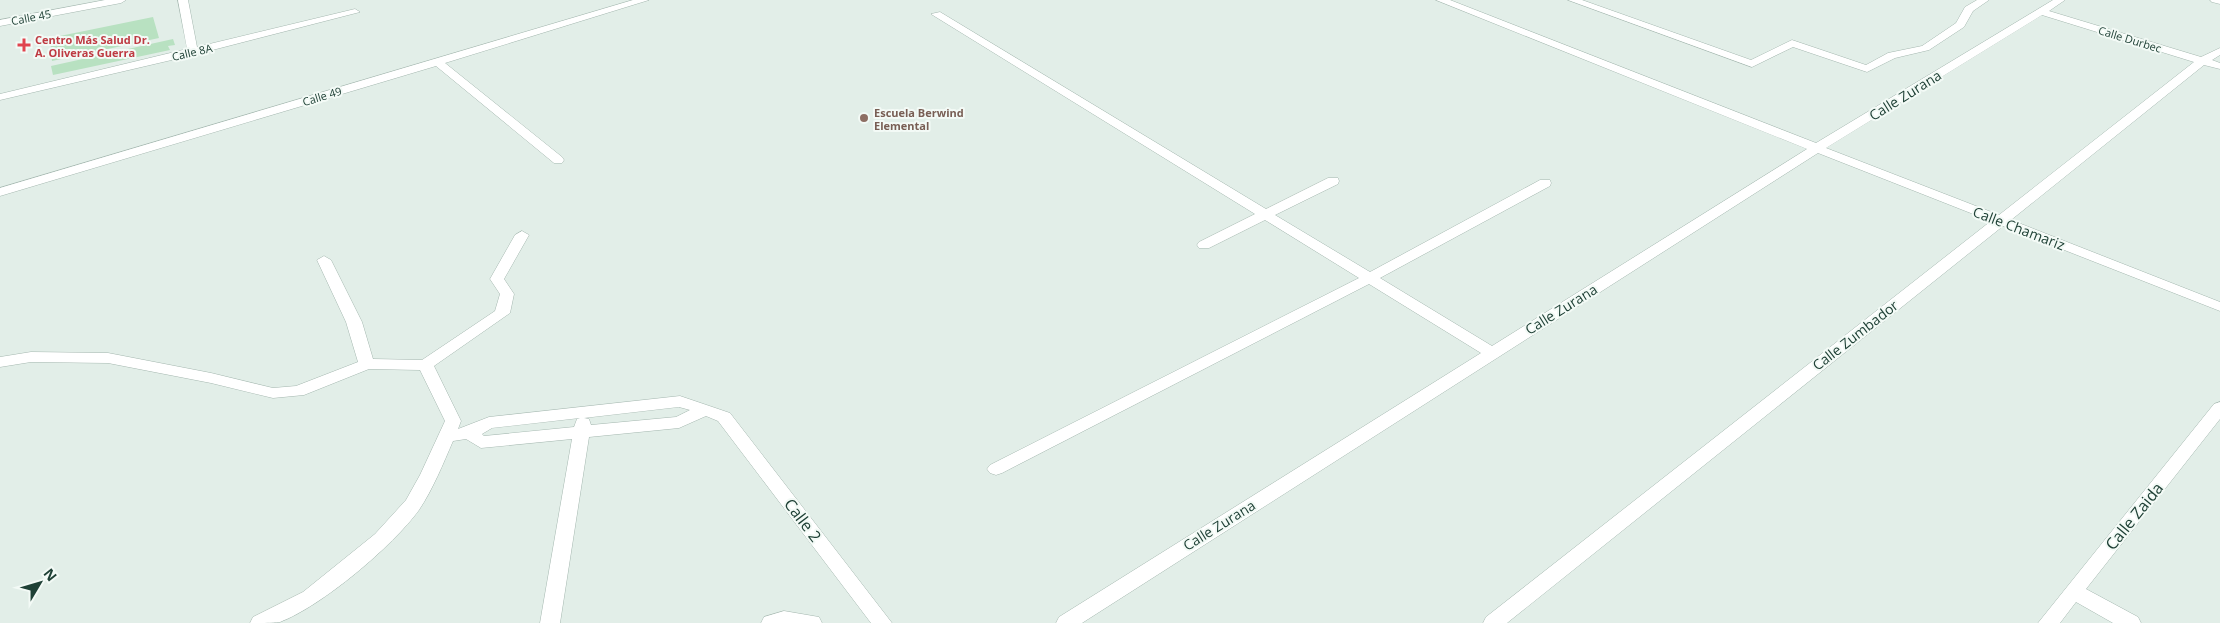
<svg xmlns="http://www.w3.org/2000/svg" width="2220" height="623" viewBox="0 0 2220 623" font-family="'Open Sans',sans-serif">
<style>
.green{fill:#b8e1c1}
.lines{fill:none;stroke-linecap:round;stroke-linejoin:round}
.minor-casing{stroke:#a4b7af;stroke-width:1}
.minor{fill:#fff;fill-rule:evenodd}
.health-dot{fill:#e0444e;stroke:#f3faf6;stroke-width:2}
.education-dot{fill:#8d6e63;stroke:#f3faf6;stroke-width:2}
.labels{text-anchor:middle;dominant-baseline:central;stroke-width:4;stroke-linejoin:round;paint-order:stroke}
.far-street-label{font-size:11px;fill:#1f4136;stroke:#f3faf6}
.far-health-label{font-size:11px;font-weight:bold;fill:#be3a42;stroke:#f3faf6;text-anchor:start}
.far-education-label{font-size:11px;font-weight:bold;fill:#785e54;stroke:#f3faf6;text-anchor:start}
.street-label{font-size:14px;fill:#1f4136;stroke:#f3faf6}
.near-street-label{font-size:16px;fill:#1f4136;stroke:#f3faf6}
</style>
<rect width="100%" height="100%" fill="#e2eee8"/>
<!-- green -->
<g class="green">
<path d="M153,17L159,38L52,61L50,38Z"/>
<path d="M173,39L175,45L168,46L170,50L53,75L51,66Z"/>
</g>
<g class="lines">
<defs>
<g id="minor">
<path d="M105,0H126L121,3L0,26V20Z"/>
<path d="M178,0H188L197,47L355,9L360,12L193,55L0,100V94L187,49Z"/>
<path d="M633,0H649L445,63L562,157L564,160L562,163H554L436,66L0,196V188Z"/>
<path d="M1436,0H1450L1816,143L2053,0H2065L2049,11L2201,57L2220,48V55L2212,60L2220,63V69L2204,65L2011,220L2220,302V311L2003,226L1507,623H1483L1486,617L1991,221L1818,153L1082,623H1056L1059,617L1481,353L1369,284L1002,473L996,475L990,473L987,469L990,465L1359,278L1265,220L1209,248H1199L1197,245L1199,242L1255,214L931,14L940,12L1266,209L1328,178H1338L1339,181L1338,184L1275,215L1370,272L1540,180H1550L1551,183L1550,186L1380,278L1492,346L1807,149ZM2042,15L2194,62L1999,215L1826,148Z"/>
<path d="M1568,0H1582L1751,60L1792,40L1866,65L1888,53L1922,46L1956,23L1965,7L1977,0H1989L1973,11L1964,27L1929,50L1895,58L1867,72L1793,47L1752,67Z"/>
<path d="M2210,0H2220V4L2212,2Z"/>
<path d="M522,231L529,235L504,279L514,294L510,313L434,366L461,421L458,429L489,417L680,396L730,413L892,623H871L718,421L706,416L679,428L589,437L560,623H540L572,439L481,448L466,439L453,441C443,464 433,489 419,510C393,546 322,606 280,622C272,623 259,623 250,623L253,617L303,592L375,534L406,500L420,475L445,421L420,370L369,369L304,395L273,398L211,383L108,363L31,362L0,367V357L31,352L108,353L211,373L273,388L296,386L358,362L346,322L317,260L324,256L331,260L362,322L373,359L422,360L495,311L500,294L490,279L515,235ZM679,407L690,410L676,417L591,425L589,419L584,418ZM580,418L577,419L574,427L484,436L482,434L492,428Z"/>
<path d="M2220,402V419L2086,589L2138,617L2141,623H2113L2076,602L2060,623H2038L2214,404Z"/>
<path d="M784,611L819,617L822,623H761L764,617Z"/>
</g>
</defs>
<!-- minor casing -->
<use href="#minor" class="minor-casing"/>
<!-- minor -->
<use href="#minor" class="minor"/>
</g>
<!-- markers -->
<path class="health-dot" d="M21.5 37.5h5v5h5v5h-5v5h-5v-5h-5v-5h5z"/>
<circle class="education-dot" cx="864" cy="118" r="5"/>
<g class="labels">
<!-- far-street labels -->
<g class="far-street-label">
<text transform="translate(31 17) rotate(-11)">Calle 45</text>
<text transform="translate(2130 39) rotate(17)">Calle Durbec</text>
<text transform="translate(192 52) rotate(-13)">Calle 8A</text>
<text transform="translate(322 96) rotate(-17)">Calle 49</text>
</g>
<!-- far-health labels -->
<g class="far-health-label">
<text x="35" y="39">Centro Más Salud Dr.<tspan x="35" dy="13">A. Oliveras Guerra</tspan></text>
</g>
<!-- far-education labels -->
<g class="far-education-label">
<text x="874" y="112">Escuela Berwind<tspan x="874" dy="13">Elemental</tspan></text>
</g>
<!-- street labels -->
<g class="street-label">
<text transform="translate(1905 95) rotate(-32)">Calle Zurana</text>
<text transform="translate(2019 228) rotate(21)">Calle Chamariz</text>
<text transform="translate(1561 309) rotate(-32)">Calle Zurana</text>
<text transform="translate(1855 335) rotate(-38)">Calle Zumbador</text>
<text transform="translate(1219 525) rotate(-32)">Calle Zurana</text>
</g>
<!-- near-street labels -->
<g class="near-street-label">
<text transform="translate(2134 516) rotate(-51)">Calle Zaida</text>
<text transform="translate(803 520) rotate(53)">Calle 2</text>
</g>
</g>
<!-- north arrow -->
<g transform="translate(40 583) rotate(52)" stroke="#f3faf6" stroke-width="4" paint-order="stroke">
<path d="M0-4L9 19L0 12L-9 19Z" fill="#1f4136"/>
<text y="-8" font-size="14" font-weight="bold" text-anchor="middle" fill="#1f4136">N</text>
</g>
</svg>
